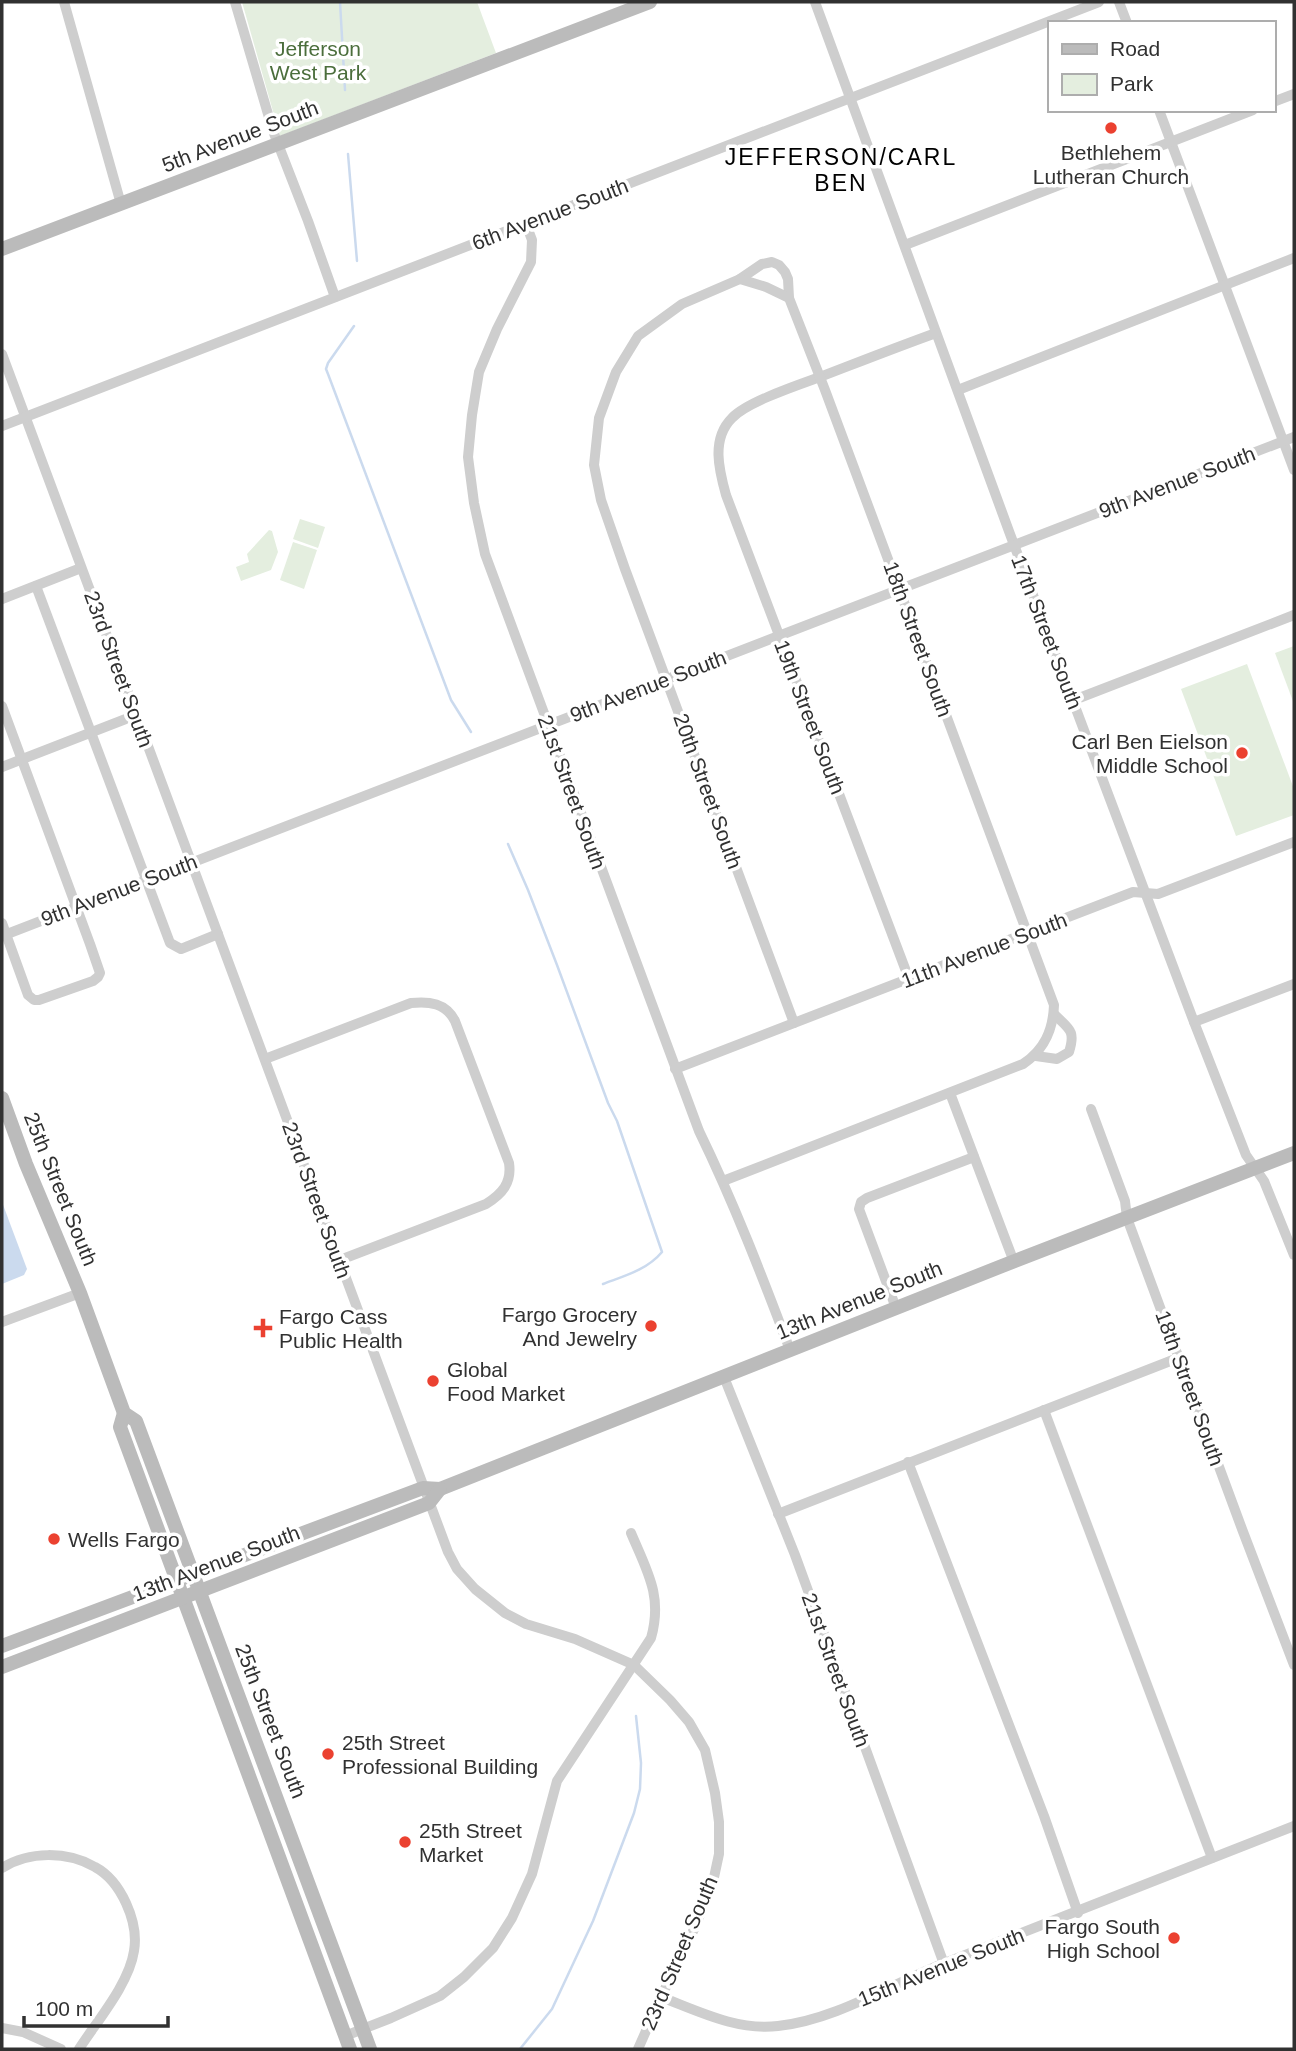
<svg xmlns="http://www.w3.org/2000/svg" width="1296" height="2051" viewBox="0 0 1296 2051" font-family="Helvetica,sans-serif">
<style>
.green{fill:#e4eedf}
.water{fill:#cbdaee}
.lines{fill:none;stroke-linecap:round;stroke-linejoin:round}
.stream{stroke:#cbdaee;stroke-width:2.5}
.street{stroke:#cecece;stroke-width:10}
.secondary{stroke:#bbb;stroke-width:14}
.poi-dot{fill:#eb4130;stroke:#fff;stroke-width:2.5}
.labels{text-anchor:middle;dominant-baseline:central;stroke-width:7;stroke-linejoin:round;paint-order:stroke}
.park-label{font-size:21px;fill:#4b6e3c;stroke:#fff}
.street-label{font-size:21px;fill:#313131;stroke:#fff}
.poi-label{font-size:21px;fill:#313131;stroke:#fff;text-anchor:start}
.neighbourhood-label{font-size:23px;letter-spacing:2px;fill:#000;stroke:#fff}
</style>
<rect width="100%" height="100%" fill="#fff"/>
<!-- green -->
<g class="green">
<path d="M242,2H477L496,53L280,136Z"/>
<path d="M300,519L325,527L318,548L293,539Z"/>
<path d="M269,530L272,531L278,552L271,570L241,581L236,567L249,562L247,554Z"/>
<path d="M293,542L317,550L304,589L280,580Z"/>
<path d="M1294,646V704L1275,653Z"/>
<path d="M1247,664L1294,789V815L1236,836L1181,689Z"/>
</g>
<!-- water -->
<path class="water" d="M2,1202L27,1269L24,1275L2,1284Z"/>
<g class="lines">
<!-- stream -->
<g class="stream">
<path d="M340,2L345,90"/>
<path d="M348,154L357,261"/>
<path d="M354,326L328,363L326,369L328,374L451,700L471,732"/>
<path d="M508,844L528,890L557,965L608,1103L617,1121L662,1252C647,1270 624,1276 603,1284"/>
<path d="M520,2049L552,2009L593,1921L634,1813L640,1789L641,1763L636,1716"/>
</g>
<!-- street -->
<g class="street">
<path d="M64,2L121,204"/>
<path d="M235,2L273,131L308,221L335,297"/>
<path d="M815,2L1010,534L1194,1022L1246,1155L1264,1181L1294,1255"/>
<path d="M1119,2L1127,23"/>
<path d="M1273,102L1294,94"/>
<path d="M1159,110L1294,470"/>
<path d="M526,224L532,240L531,262L497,329L479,372L472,415L468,457L474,503L485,554L699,1131C734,1203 762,1276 790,1350"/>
<path d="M905,245L1253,110"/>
<path d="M789,298L788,279L785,272L779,265L772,262L762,264L740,279L682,304L638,336L616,372L599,418L594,465L601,500L625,569L794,1023"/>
<path d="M2,354L448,1552L457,1569L475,1589L505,1613L526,1624L575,1639L634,1665L670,1700L689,1722L705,1750L715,1793L719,1822V1854L713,1882L696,1925L661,1997L638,2049"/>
<path d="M958,390L1294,258"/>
<path d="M2,426L1099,2"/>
<path d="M36,586L170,943L181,949L218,934"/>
<path d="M2,599L81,568"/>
<path d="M1074,700L1294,615"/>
<path d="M2,706L90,944L100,973L98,977L93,981L39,1000H34L28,995L2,923"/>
<path d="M2,767L136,715"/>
<path d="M2,936L1294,437"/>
<path d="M909,979L726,495C719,470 711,439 732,418C747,402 798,385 820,377C859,362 897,347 936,333"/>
<path d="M1194,1022L1294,984"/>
<path d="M1036,1056L1057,1059L1069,1052C1076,1030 1069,1029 1054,1014"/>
<path d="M265,1059L411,1003C429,1001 446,1003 455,1021L509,1163C512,1183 502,1194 486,1204L340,1260"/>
<path d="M675,1069L1133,892L1158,894L1294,842"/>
<path d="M950,1093L1014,1262"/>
<path d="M1091,1109L1125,1201L1127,1218L1242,1529L1294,1665"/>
<path d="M723,1181L1023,1064C1044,1050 1053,1031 1054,1005L825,390L789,298L766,287L740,279"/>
<path d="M896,1308L859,1209L861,1202L867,1198L974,1157"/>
<path d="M2,1322L80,1293"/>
<path d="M724,1377L795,1555L944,1964"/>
<path d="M1044,1410L1212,1858"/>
<path d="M908,1462L1044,1816L1078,1913"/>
<path d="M778,1514L1178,1358"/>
<path d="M2,1868C29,1851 67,1851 95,1867C121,1881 139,1922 134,1951C129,1984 97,2021 79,2049"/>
<path d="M661,1997C698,2011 737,2031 778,2026C834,2020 886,1987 937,1966C1056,1919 1175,1873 1294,1826"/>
<path d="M2,2028L23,2032L61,2049"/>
<path d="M345,2036L391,2018L440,1996L464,1977L493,1948L512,1918L532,1874L557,1781L651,1638C663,1596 647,1571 631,1533"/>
</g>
<!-- secondary -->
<g class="secondary">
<path d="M2,249L650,2"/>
<path d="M2,1098L26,1164L80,1293L124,1413L136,1421L370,2049"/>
<path d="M124,1413L120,1427L350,2049"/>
<path d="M2,1646L423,1488L440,1489L1002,1266L1294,1153"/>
<path d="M2,1667L429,1503L440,1489"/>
</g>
</g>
<!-- markers -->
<g class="poi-dot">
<circle cx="1111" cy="128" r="7"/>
<circle cx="1242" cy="753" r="7"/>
<circle cx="651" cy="1326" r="7"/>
<path d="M259.5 1317.5h7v7h7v7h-7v7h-7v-7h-7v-7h7z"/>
<circle cx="433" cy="1381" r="7"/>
<circle cx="54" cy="1539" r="7"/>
<circle cx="328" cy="1754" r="7"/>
<circle cx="405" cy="1842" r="7"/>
<circle cx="1174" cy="1938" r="7"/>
</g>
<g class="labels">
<!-- park labels -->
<g class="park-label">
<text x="318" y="48">Jefferson<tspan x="318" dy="24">West Park</tspan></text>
</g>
<!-- street labels -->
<g class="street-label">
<text transform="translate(240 136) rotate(-21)">5th Avenue South</text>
<text transform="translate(550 214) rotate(-21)">6th Avenue South</text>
<text transform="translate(1177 482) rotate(-21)">9th Avenue South</text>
<text transform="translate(1047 632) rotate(69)">17th Street South</text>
<text transform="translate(918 639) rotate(70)">18th Street South</text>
<text transform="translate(119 669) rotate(70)">23rd Street South</text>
<text transform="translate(648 686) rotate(-21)">9th Avenue South</text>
<text transform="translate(810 717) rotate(69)">19th Street South</text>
<text transform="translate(708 791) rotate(70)">20th Street South</text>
<text transform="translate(572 792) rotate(70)">21st Street South</text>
<text transform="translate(119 890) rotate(-21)">9th Avenue South</text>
<text transform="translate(984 950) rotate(-21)">11th Avenue South</text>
<text transform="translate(61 1189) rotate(68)">25th Street South</text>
<text transform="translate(317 1200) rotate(70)">23rd Street South</text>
<text transform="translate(859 1300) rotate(-22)">13th Avenue South</text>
<text transform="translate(1190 1388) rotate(70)">18th Street South</text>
<text transform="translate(216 1563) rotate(-21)">13th Avenue South</text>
<text transform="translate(836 1670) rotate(70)">21st Street South</text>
<text transform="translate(271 1721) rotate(69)">25th Street South</text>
<text transform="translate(679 1953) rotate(-67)">23rd Street South</text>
<text transform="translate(941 1967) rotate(-22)">15th Avenue South</text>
</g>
<!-- poi labels -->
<g class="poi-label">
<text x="1111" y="152" text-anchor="middle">Bethlehem<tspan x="1111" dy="24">Lutheran Church</tspan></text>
<text x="1228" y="741" text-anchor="end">Carl Ben Eielson<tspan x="1228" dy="24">Middle School</tspan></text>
<text x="637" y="1314" text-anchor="end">Fargo Grocery<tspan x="637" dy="24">And Jewelry</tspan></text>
<text x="279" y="1316">Fargo Cass<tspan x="279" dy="24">Public Health</tspan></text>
<text x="447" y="1369">Global<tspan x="447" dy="24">Food Market</tspan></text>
<text x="68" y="1539">Wells Fargo</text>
<text x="342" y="1742">25th Street<tspan x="342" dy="24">Professional Building</tspan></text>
<text x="419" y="1830">25th Street<tspan x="419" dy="24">Market</tspan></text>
<text x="1160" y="1926" text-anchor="end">Fargo South<tspan x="1160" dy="24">High School</tspan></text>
</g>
<!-- neighbourhood labels -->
<g class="neighbourhood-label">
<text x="841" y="157">JEFFERSON/CARL<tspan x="841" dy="26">BEN</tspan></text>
</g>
</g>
<!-- border -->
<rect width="1296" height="2051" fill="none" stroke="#313131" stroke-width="7"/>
<!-- legend -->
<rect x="1048" y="21" width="228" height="91" fill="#ffffff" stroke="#adadad" stroke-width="2"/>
<rect x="1062" y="44" width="35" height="10" fill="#bbbbbb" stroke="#adadad" stroke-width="2"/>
<text x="1110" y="56" font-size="21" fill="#313131">Road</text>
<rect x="1062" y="74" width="35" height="21" fill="#e4eedf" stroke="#adadad" stroke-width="2"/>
<text x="1110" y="91" font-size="21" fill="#313131">Park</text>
<!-- scale -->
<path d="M24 2016v10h144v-10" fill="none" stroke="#313131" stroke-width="3.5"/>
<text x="35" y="2016" font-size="21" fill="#313131" stroke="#ffffff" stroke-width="5" paint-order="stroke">100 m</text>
</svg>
